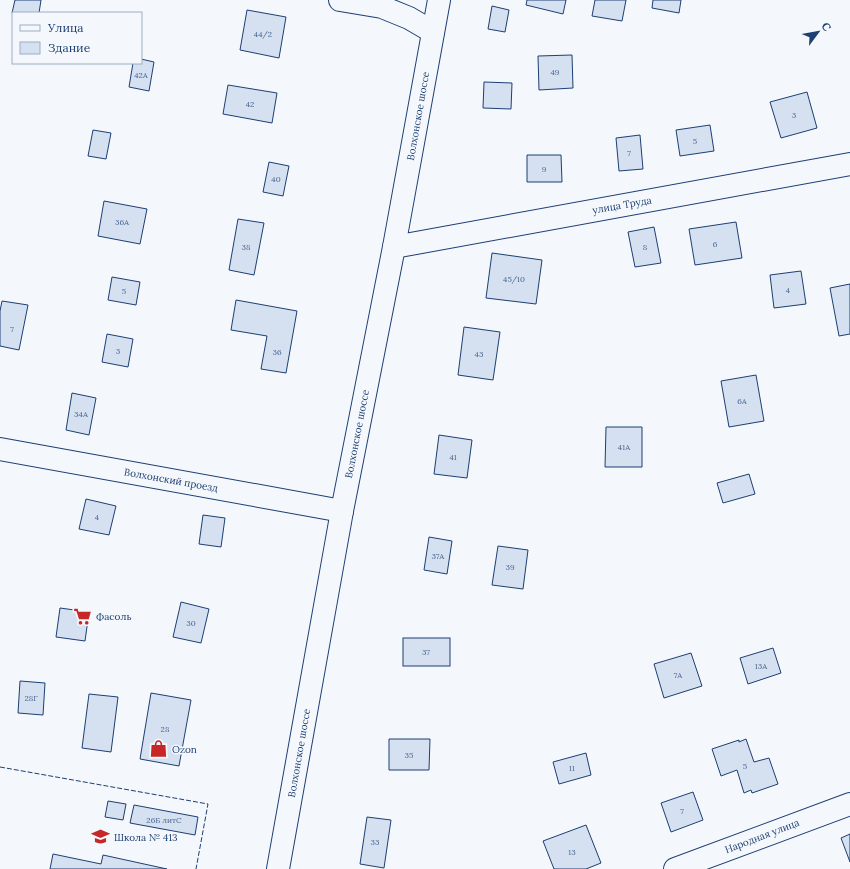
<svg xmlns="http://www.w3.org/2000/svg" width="850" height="869" viewBox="0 0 850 869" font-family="Lora,serif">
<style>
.building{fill:#d5e0f0;stroke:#1d3f73}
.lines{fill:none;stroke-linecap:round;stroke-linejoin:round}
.minor-casing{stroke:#1d3f73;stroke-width:24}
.minor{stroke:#f4f7fb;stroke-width:22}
.fence{stroke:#1d3f73;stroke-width:1;stroke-dasharray:5 2;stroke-linecap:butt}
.labels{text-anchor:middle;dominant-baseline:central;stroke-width:3;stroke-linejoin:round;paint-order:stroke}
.number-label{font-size:8px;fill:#4b6792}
.street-label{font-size:10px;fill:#1d3f73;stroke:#f4f7fb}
.poi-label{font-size:10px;fill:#1d3f73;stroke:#f4f7fb;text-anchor:start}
</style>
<rect width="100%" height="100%" fill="#f4f7fb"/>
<!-- building -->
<g class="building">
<path d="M15,0H41L39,13H12Z"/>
<path d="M527,0H566L563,14L526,5Z"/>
<path d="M595,0H626L622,21L592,16Z"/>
<path d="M653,0H681L679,13L652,8Z"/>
<path d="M492,6L509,10L505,32L488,29Z"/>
<path d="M247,10L286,17L279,58L240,50Z"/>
<path d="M572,55L573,88L539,90L538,56Z"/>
<path d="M141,59L154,62L149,91L129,87L133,63H141Z"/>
<path d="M484,82L512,83L511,109L483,108Z"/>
<path d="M228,85L277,93L272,123L223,114Z"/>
<path d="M807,92L817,128L781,138L770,102Z"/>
<path d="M710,125L714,151L680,156L676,130Z"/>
<path d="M93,130L111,133L106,159L88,156Z"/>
<path d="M640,135L643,169L619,171L616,138Z"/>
<path d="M527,155H561L562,182H527Z"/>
<path d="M269,162L289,166L283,196L263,192Z"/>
<path d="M104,201L147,209L140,244L98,236Z"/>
<path d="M238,219L264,223L254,275L229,270Z"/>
<path d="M736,222L742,258L695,265L689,229Z"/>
<path d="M654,227L661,263L635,267L628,232Z"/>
<path d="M492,253L542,260L536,304L486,298Z"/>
<path d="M801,271L806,304L774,308L770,275Z"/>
<path d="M112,277L140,282L136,305L108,300Z"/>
<path d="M850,284V334L839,336L830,288Z"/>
<path d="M236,300L297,311L286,373L261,369L267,336L231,330Z"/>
<path d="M2,301L28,305L19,350L0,346V311Z"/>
<path d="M464,327L500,332L493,380L458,375Z"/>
<path d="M107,334L133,339L128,367L102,362Z"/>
<path d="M756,375L764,421L729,427L721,381Z"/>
<path d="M72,393L96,398L89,435L66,430Z"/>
<path d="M606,427H642V467H605Z"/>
<path d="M439,435L472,440L467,478L434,474Z"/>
<path d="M749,474L755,494L723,503L717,483Z"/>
<path d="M86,499L116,506L109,535L79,529Z"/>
<path d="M203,515L225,518L221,547L199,544Z"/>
<path d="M429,537L452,541L447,574L424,570Z"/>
<path d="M498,546L528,550L523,589L492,585Z"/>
<path d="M181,602L209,609L201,643L173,637Z"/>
<path d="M60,608L89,612L85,641L56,637Z"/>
<rect x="403" y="638" width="47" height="28"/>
<path d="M773,648L781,673L748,684L740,658Z"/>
<path d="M691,653L702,686L664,698L654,664Z"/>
<path d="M20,681L45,683L43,715L18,713Z"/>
<path d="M151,693L191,700L179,766L140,759Z"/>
<path d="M89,694L118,697L111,752L82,748Z"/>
<path d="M389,739H430L429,770H389Z"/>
<path d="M746,739L754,762L769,758L778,784L752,793L751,790L744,793L737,770L721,776L712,749L739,740V742Z"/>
<path d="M586,753L591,775L559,784L553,762Z"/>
<path d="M693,792L703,820L671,832L661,803Z"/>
<path d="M108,801L126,804L123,820L105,817Z"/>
<path d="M134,805L198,817L195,835L130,823Z"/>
<path d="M367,817L391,820L384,868L360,864Z"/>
<path d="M586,825L601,863L586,869H554L543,841Z"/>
<path d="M850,834V862L841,838Z"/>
<path d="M53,854L101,864L103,855L167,869H50Z"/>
</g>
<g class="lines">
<defs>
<g id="minor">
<path d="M340,0L382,7L409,18L433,32"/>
<path d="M394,247L850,164"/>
<path d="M0,449L342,511"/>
<path d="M278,869L342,511L394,247L439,0"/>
<path d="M675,869L850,804"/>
</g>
</defs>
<!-- minor casing -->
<use href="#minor" class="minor-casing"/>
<!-- minor -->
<use href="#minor" class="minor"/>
<!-- fence -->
<path class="fence" d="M0,767L208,804L196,869"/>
</g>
<!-- icons -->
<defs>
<symbol id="supermarket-bare" viewBox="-9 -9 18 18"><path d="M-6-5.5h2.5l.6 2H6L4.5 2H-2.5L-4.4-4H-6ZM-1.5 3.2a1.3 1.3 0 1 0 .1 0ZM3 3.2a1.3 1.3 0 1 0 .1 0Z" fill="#c62828" stroke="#f4f7fb" stroke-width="2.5" paint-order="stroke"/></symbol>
<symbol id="shop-bare" viewBox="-9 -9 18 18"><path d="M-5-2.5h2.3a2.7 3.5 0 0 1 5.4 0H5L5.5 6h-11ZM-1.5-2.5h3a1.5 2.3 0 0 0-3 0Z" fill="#c62828" stroke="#f4f7fb" stroke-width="2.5" paint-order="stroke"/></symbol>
<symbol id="school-bare" viewBox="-9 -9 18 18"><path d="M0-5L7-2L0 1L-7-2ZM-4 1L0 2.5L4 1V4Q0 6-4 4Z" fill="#c62828" stroke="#f4f7fb" stroke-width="2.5" paint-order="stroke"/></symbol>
</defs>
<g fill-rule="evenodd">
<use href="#supermarket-bare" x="70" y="604" width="25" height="25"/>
<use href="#shop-bare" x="146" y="736" width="25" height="25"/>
<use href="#school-bare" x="88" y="824" width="25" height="25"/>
</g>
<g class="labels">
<!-- number labels -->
<g class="number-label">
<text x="263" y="34">44/2</text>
<text x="555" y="72">49</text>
<text x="141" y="75">42А</text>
<text x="250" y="104">42</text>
<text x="794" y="115">3</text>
<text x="695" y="141">5</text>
<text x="629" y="153">7</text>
<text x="544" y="169">9</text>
<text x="276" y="179">40</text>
<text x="122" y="222">36А</text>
<text x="715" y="244">6</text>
<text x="246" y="247">38</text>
<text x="645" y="247">8</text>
<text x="514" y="279">45/10</text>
<text x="788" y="290">4</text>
<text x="124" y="291">5</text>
<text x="12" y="329">7</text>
<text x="118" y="351">3</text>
<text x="277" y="352">36</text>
<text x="479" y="354">43</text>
<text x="742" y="401">6А</text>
<text x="81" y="414">34А</text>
<text x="624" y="447">41А</text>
<text x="453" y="457">41</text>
<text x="97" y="517">4</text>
<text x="438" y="556">37А</text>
<text x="510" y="567">39</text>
<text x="191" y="623">30</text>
<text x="426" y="652">37</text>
<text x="761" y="666">13А</text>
<text x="678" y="675">7А</text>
<text x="31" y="698">28Г</text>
<text x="165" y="729">28</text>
<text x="409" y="755">35</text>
<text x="745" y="766">5</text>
<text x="572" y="768">11</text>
<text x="682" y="811">7</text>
<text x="164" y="820">26Б литС</text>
<text x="375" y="842">33</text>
<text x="572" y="852">13</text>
</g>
<!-- street labels -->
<g class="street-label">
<text transform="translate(418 116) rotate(-80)">Волхонское шоссе</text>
<text transform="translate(622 205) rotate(-10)">улица Труда</text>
<text transform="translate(357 434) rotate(-79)">Волхонское шоссе</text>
<text transform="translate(171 480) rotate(10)">Волхонский проезд</text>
<text transform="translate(299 753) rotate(-80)">Волхонское шоссе</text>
<text transform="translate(762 836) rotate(-21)">Народная улица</text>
</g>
<!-- poi labels -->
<g class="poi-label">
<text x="96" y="616">Фасоль</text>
<text x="172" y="749">Ozon</text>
<text x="114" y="837">Школа № 413</text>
</g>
</g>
<!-- legend -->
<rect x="12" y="12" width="130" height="52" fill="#f4f7fb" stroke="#9eadc5"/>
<rect x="20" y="25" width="20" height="6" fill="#f4f7fb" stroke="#9eadc5"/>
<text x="48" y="32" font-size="12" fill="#1d3f73">Улица</text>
<rect x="20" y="42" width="20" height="12" fill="#d5e0f0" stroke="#9eadc5"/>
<text x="48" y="52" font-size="12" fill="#1d3f73">Здание</text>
<!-- north arrow -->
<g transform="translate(818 32) rotate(58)" stroke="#f4f7fb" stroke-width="3" paint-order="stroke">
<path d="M0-3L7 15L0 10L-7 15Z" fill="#1d3f73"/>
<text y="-6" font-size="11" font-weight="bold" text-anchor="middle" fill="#1d3f73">С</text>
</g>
</svg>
